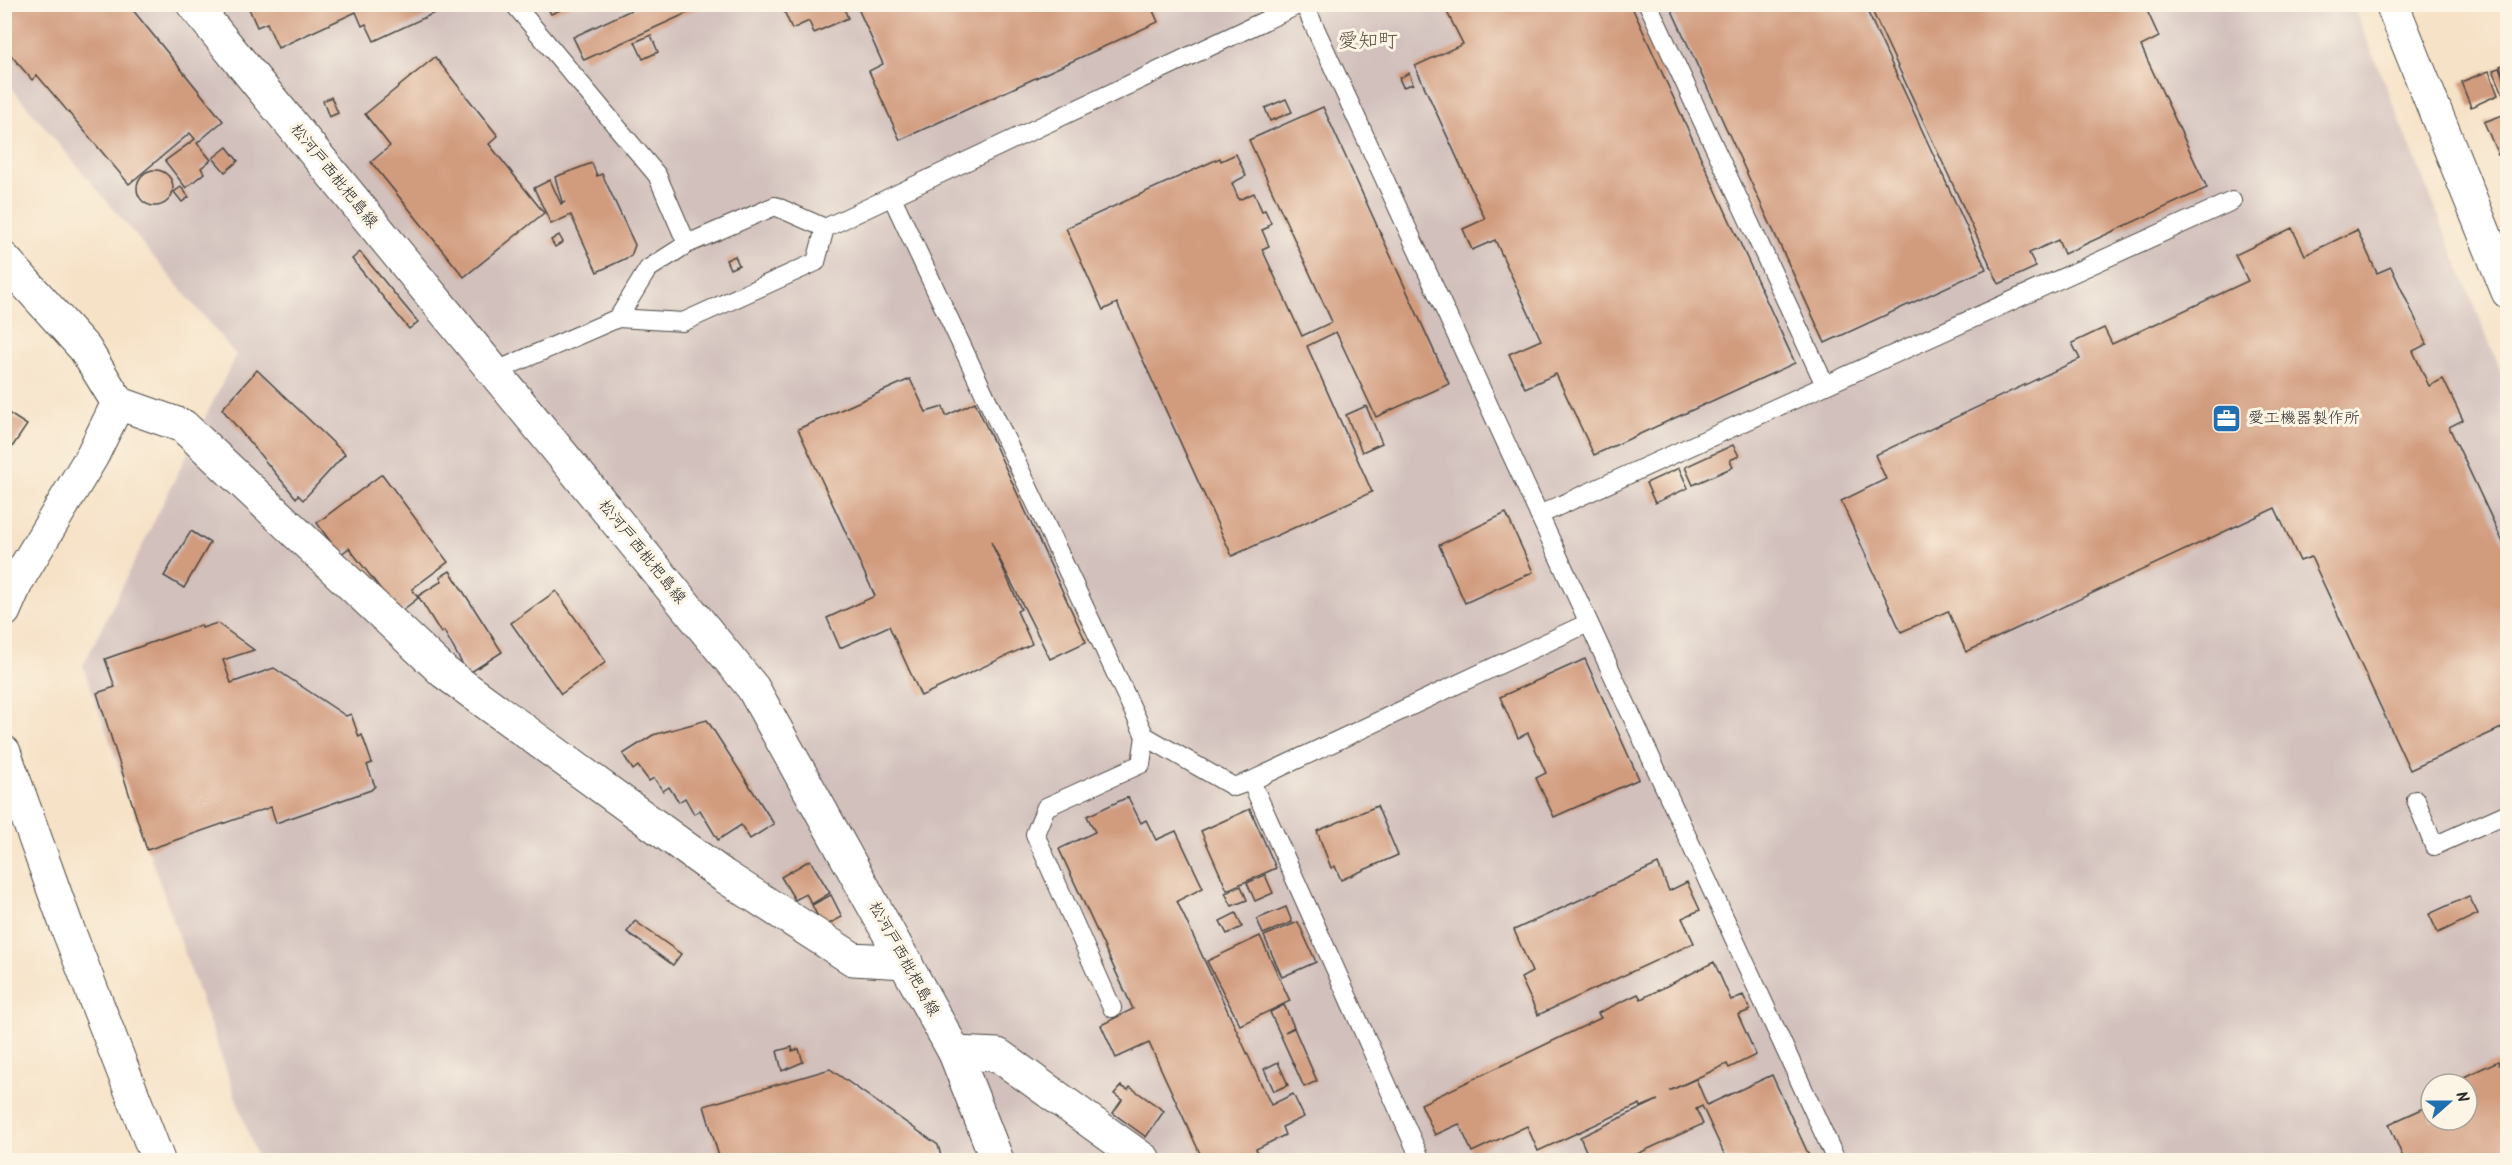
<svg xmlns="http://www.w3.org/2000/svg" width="2512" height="1165" viewBox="0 0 2512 1165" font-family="Kalam,'Klee One',sans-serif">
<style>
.industrial{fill:#d1c0bc;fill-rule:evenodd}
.building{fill:#d19b7e}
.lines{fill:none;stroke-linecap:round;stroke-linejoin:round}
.service-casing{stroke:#494642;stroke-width:20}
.minor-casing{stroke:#494642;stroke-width:35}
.tertiary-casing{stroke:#494642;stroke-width:35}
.secondary-casing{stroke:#494642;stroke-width:35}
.service{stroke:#fff;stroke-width:18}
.minor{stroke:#fff;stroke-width:33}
.tertiary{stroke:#fff;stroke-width:33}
.secondary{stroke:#fff;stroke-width:33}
.labels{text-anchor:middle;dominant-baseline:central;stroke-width:6;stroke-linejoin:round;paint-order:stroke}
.street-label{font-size:16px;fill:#2b2b2b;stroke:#fcf5e5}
.poi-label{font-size:16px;fill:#2b2b2b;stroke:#fcf5e5;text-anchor:start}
.quarter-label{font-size:20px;fill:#655248;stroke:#fcf5e5}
</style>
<rect width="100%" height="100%" fill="#fcf5e5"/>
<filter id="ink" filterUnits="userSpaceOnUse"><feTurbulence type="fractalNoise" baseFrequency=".0167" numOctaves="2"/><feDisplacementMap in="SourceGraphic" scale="12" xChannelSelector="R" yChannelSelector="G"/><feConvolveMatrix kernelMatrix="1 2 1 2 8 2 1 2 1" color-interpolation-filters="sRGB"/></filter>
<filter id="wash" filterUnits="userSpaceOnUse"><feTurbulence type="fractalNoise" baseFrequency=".008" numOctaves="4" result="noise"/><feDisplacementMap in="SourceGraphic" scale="24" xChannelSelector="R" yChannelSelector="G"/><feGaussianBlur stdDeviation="1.35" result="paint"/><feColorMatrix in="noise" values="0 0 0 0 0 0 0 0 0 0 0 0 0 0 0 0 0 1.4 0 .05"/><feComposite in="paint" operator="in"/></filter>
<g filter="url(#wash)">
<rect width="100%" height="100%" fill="#f6e2c7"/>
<!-- industrial -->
<path class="industrial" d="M4,5H2353L2507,386V1160H258L83,666L236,355L5,80ZM2431,1084H2467V1120H2431Z"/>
<g id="blocks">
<!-- building -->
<g class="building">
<path d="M4,4H128L223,121L197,143L211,160L201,168L204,173L186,188L165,161L195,139L190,133L129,184L37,75L32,80L4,47Z"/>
<path d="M247,4H438L441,10L374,41L366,24L362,26L356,12L278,48L267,23L257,27Z"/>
<path d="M644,4H707L584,60L573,37Z"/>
<path d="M781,4H842L848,18L814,33L809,21L792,29Z"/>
<path d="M856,4H1150L1158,22L900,140L869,71L883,64Z"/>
<path d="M1669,4H1864L1986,269L1825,343Z"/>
<path d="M1869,4H2144L2159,37L2141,46L2207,188L2064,254L2058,240L2029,253L2036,267L1999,284Z"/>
<path d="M546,5H572L551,14Z"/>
<path d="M1462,5H1631L1795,363L1594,455L1556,374L1525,388L1509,354L1541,340L1495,240L1472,250L1463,229L1485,219L1415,66L1463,44L1447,12Z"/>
<path d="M651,35L658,52L643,59L635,42Z"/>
<path d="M435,57L498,136L489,144L544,213L464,277L371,162L390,146L365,114Z"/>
<path d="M2508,63V86H2507L2500,66Z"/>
<path d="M2499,68L2508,87V105L2493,70Z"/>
<path d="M2489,71L2498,95L2471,107L2461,82Z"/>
<path d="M1409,73L1413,84L1403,87L1399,78Z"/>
<path d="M331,97L338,113L329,117L323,101Z"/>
<path d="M1286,99L1292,112L1270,121L1265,108Z"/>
<path d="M1323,107L1449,384L1376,417L1336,332L1307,346L1372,492L1232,556L1117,303L1103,310L1066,228L1220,158L1221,161L1236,154L1246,176L1232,183L1239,200L1254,193L1262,211L1265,210L1271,223L1268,225L1269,227L1262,230L1269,246L1262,249L1302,336L1332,322L1249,140Z"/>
<path d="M2508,113V151L2498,155L2484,122Z"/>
<path d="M227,147L238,161L225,172L213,158Z"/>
<path d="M592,163L597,176L602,174L635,245L631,256L597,272L571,215L551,224L534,188L550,180L561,204L565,202H562L555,177Z"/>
<circle cx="155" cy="188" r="18"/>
<path d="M181,187L189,197L182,202L174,192Z"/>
<path d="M2292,228L2305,255L2357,230L2377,273L2391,267L2427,344L2413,351L2429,386L2443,379L2463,420L2449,427L2508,553V725L2410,770L2311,557L2300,561L2275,508L1966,652L1948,611L1901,632L1841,501L1886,479L1875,455L2080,359L2072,343L2104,328L2112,344L2248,281L2235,255Z"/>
<path d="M559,235L563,242L555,247L551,240Z"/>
<path d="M360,252L418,322L409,329L352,259Z"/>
<path d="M735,256L739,265L730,269L726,260Z"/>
<path d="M257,370L345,454L303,500L298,495L296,498L222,409Z"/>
<path d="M910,379L926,412L943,407L946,416L975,402L1086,642L1050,659L991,542L1021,609L1017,611L1032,644L921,696L889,626L840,648L827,618L875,596L798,429Z"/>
<path d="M1366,406L1382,443L1362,452L1346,415Z"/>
<path d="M5,411L27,425L4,459V412Z"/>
<path d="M1733,445L1739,456L1730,460L1733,467L1693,485L1685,467Z"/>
<path d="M1679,468L1688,488L1655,503L1646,483Z"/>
<path d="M382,474L448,562L412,589L418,598L399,613L349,548L340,555L317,523Z"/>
<path d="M1506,513L1533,572L1465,603L1439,545Z"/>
<path d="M191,531L210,543L184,588L164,576Z"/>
<path d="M450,571L502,652L468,674L444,631L441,633L418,596L442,581L440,577Z"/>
<path d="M556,591L606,662L561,694L511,623Z"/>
<path d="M217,623L254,650L223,660L231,683L274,668L346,716L351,714L359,737L362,735L372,763L367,765L375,786L371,790L276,823L271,807L147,850L97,693L115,687L105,659L201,625L202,628Z"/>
<path d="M1585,659L1639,779L1554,817L1536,778L1546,773L1528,733L1518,738L1500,697Z"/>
<path d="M707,720L774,824L750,839L741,825L718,840L700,810L694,814L685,798L679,802L669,787L663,791L654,778L649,781L638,766L633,770L623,754L653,735Z"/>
<path d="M1128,797L1141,823L1146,820L1156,840L1176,831L1203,888L1177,901L1271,1105L1293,1094L1304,1117L1282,1127L1285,1135L1256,1149L1262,1160H1203L1149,1043L1116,1058L1101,1025L1133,1009L1059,849L1095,832L1087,816Z"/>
<path d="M1377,806L1398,855L1341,880L1335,866L1331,868L1317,831Z"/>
<path d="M1250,809L1276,868L1227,890L1201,831Z"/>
<path d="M810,860L830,893L812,904L806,894L795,900L781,877Z"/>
<path d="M1658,864L1669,891L1687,882L1700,910L1682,918L1694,943L1538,1015L1521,978L1532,972L1514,930Z"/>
<path d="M1265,875L1273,893L1255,901L1247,883Z"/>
<path d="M1241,886L1247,900L1232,906L1225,893Z"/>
<path d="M831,895L842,917L823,927L812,905Z"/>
<path d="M2469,896L2478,914L2438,933L2429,914Z"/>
<path d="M1286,907L1292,922L1263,934L1257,919Z"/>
<path d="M1236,913L1242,927L1227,934L1220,921Z"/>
<path d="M635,921L681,954L673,965L627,932Z"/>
<path d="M1298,922L1316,962L1282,977L1264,936Z"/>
<path d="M1260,936L1290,1001L1240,1025L1207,961Z"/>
<path d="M1714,962L1731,1000L1743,995L1750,1010L1738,1015L1756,1055L1729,1068L1727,1064L1669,1091L1696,1079L1707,1105L1772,1075L1811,1160H1727L1702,1106L1696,1109L1703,1124L1624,1160H1590L1580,1137L1658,1100L1641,1107L1640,1104L1538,1151L1527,1126L1472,1152L1459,1124L1435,1135L1421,1104L1601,1018L1598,1013L1638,994L1641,999Z"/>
<path d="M1284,1005L1294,1027L1285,1032L1294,1028L1317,1081L1304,1087L1270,1012Z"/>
<path d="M792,1047V1051L799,1049L803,1062L782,1071L777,1051Z"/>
<path d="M2508,1060V1158L2501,1160H2404L2389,1124L2431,1105V1120H2443L2444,1123L2452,1120H2467V1084H2449L2498,1061L2499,1064Z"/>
<path d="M1278,1062L1288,1085L1274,1091L1264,1069Z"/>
<path d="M830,1069L938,1145L942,1160H720L704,1106Z"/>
<path d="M1121,1086L1128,1090L1130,1087L1164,1111L1146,1137L1113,1113L1122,1100L1114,1094Z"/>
</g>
</g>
</g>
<g filter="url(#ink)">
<use href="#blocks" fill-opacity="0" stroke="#494642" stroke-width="1.5"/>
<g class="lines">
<defs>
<g id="service">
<path d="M514,4L657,175L687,244"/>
<path d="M1304,4L1836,1160"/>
<path d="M1648,4L1825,385"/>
<path d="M892,197L1145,736L1234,787L1251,781"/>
<path d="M618,318L648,269L687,244L775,206L825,228"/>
<path d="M494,372L618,318L683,322L816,262L825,228L1300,4"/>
<path d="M1539,515L2232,201"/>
<path d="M2416,800L2434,846L2508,813"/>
<path d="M1112,1008L1035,834L1046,807L1141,764L1145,736"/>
<path d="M1420,1158L1251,781L1588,623"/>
</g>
<g id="minor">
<path d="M4,259L85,349L118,403L92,456L17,581L4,611"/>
<path d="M118,403L183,426L444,672L724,876L853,959L906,962"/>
<path d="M4,752L67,927L158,1160"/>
<path d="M955,1053L998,1055L1144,1160"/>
</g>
<path id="tertiary" d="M2392,4L2508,292"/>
<path id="secondary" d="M193,4L753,688L955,1053L997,1160"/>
</defs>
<!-- service casing -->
<use href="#service" class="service-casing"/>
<!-- minor casing -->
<use href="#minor" class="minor-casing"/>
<!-- tertiary casing -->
<use href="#tertiary" class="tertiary-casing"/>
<!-- secondary casing -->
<use href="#secondary" class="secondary-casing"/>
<!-- service -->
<use href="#service" class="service"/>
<!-- minor -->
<use href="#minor" class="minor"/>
<!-- tertiary -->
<use href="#tertiary" class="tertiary"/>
<!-- secondary -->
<use href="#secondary" class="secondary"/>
</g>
</g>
<!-- icons -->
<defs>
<symbol id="office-square" viewBox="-11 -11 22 22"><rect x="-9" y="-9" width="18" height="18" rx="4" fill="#1f6fb2" stroke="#fcf5e5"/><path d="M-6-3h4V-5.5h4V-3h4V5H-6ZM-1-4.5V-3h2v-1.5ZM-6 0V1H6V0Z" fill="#fff"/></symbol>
</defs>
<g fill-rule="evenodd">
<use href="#office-square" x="2210" y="402" width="33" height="33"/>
</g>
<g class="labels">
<!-- street labels -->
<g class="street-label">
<text transform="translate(334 176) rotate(51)">松河戸西枇杷島線</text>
<text transform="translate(642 552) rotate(51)">松河戸西枇杷島線</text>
<text transform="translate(904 959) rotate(61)">松河戸西枇杷島線</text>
</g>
<!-- poi labels -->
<g class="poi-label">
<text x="2248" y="418">愛工機器製作所</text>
</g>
<!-- quarter labels -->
<g class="quarter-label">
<text x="1368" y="42">愛知町</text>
</g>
</g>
<!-- margin -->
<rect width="2512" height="1165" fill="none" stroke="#fcf5e5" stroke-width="24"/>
<!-- north arrow -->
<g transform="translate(2449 1102) rotate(69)"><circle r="28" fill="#fcf5e5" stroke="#a8a49b" stroke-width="1.5"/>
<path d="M0-4.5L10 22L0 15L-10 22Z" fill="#1f6fb2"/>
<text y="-9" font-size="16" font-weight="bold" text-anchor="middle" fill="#2b2b2b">N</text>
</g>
</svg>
